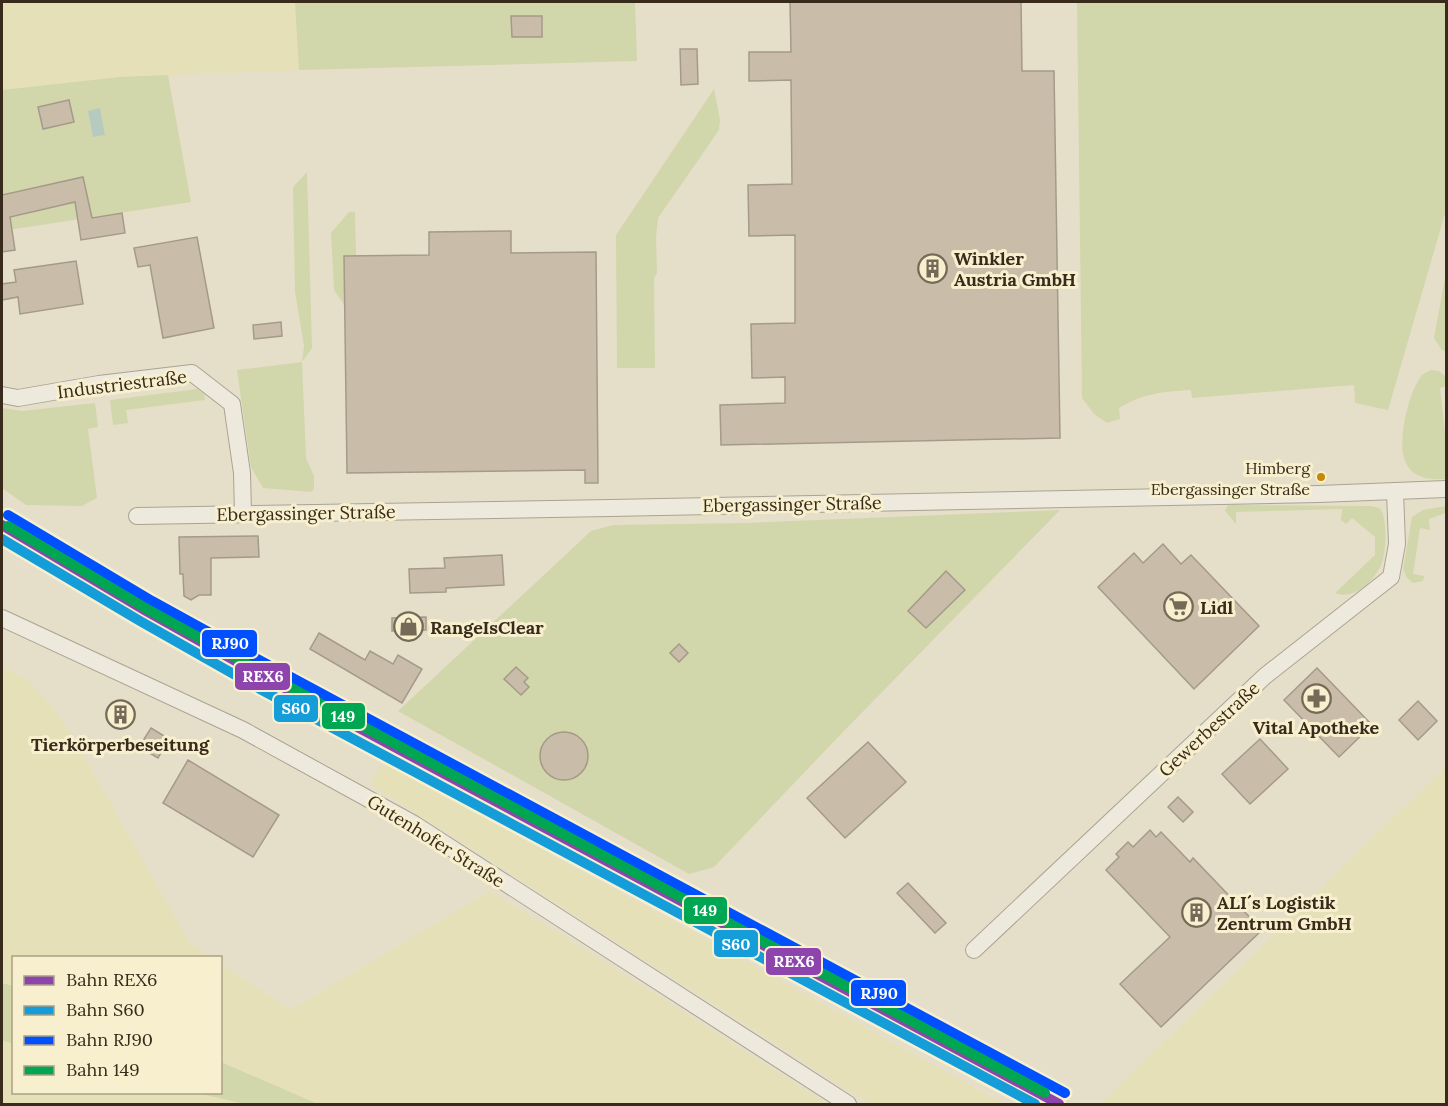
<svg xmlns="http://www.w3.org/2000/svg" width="1448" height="1106" viewBox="0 0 1448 1106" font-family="Lora,serif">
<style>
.farmland{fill:#e6e0b8}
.green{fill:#d2d6ab}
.water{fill:#b6cbbf}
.building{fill:#c9bdaa;stroke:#a59a89;stroke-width:1.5}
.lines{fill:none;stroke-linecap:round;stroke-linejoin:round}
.minor-casing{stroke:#aaa393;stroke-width:18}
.minor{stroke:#ede9dc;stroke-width:16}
.rail-1-casing{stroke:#f7efce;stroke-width:15}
.rail-2-casing{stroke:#f7efce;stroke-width:15}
.rail-3-casing{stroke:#f7efce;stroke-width:15}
.rail-4-casing{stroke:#f7efce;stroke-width:15}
.rail-1{stroke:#8e44ad;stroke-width:10}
.rail-2{stroke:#159dd9;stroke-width:10}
.rail-3{stroke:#0050ff;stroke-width:10}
.rail-4{stroke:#00a651;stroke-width:10}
.bus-dot{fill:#c78707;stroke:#f7efce;stroke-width:2}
.labels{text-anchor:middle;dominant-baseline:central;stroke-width:6;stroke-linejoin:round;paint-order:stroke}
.bus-label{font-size:16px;fill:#382b1b;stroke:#f7efce;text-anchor:end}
.poi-label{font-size:18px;font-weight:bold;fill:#382b1b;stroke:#f7efce;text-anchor:start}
.street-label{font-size:18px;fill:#382b1b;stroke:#f7efce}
.line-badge{stroke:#f7efce;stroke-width:2}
.badge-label{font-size:16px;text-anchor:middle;font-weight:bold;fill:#fff}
</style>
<rect width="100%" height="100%" fill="#e5dfc9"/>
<!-- farmland -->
<g class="farmland">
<path d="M2,2H295L299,70L120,77L2,90Z"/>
<path d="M2,667L25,678L55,710L85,758L189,942L212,957L14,958L13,986L2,983Z"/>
<path d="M383,762L694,933L1004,1104H870L370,784Z"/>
<path d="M1446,766V1104H1108L1103,1102Z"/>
<path d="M490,891L635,981L827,1104H318L221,1061L220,963L291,1010Z"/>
<path d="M2,1040L13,1044L14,1092L198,1093L244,1104H2Z"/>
</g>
<!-- green -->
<g class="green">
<path d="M295,2H635L637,61L299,70Z"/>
<path d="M1077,2H1446V210L1388,410L1355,403L1354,385L1192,398L1191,390C1162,392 1144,393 1119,408L1120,419L1107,423L1094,414L1082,398Z"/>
<path d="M168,75L191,202L2,231V90L120,77Z"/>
<path d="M714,89L720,120L719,130L658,218L656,237L657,273L654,278L655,368H617L616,235Z"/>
<path d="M307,172L312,348L302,362L306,458L314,476V489L311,492L263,488L251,467L237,370L302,362L304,346L295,292L293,187Z"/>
<path d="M349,212H355L356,256L345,306L334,290L331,233Z"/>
<path d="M1446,272V352L1442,350L1434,338Z"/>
<path d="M1431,370L1439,371L1446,377V386L1440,388L1446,441V479C1431,480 1414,479 1406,463C1396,445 1408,394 1420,378C1422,374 1427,372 1431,370Z"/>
<path d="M197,389L204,394L205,400L126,410L128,423L113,425L110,400Z"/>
<path d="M95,403L98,427L88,429L97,498L82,506L26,505L2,488V408L22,411Z"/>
<path d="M1228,505L1370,506C1371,506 1377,507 1379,508C1388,514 1386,553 1382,563C1375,580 1354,601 1335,593L1375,555V537L1352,518L1346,524L1341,520L1342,509L1236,512V524L1225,511Z"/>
<path d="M1446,506V513L1429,519L1430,530L1420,528L1413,574L1424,576L1423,581L1413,583L1407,578L1403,569L1412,517L1423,510Z"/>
<path d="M1060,510L843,732L714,867L689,874L398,711L591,531L613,525L746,523Z"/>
<path d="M2,983L13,986V1044L2,1040Z"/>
<path d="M221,1062L318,1104H244L198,1093L220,1092Z"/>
</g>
<!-- water -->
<path class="water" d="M100,108L105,135L93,137L88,111Z"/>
<!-- building -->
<g class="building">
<path d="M790,2H1021L1022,71H1054L1060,438L721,445L720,405L785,403V377L752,378L751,324L795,323V235L749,236L748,185L792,184L791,80L749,81V52H791Z"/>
<path d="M511,16H542V37H512Z"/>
<path d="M680,49H697L698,84L681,85Z"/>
<path d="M69,100L74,122L43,129L38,107Z"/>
<path d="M83,177L92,218L122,213L125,233L81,240L75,202L10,217L15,250L2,252V195Z"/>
<path d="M511,231V253L596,252L598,483H585V470L347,473L344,256L429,255V232Z"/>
<path d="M197,237L214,328L163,338L150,265L138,267L134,248Z"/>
<path d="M76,261L83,304L20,314L18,297L2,300V284L16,282L14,270Z"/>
<path d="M281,322L282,336L254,339L253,325Z"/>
<path d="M258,536L259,557L211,558V595H199L191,600L184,596L183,574H180L179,537Z"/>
<path d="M1163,544L1181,564L1191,555L1259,626L1194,689L1098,587L1134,553L1143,563Z"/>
<path d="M502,555L504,585L446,588V592L410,593L409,569L445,568L444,558Z"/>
<path d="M946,571L965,590L926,628L908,611Z"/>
<path d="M426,617V630L392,631V618Z"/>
<path d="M319,633L365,660L370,651L393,664L398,655L422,669L402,703L310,649Z"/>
<path d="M679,644L688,653L679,662L670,653Z"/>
<path d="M516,667L528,678L524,682L529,687L521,695L504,679Z"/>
<path d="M1317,668L1372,725L1339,757L1284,700Z"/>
<path d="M1418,701L1437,721L1418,740L1399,720Z"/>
<path d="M151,728L169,739L158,758L139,747Z"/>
<circle cx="564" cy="756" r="24"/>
<path d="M1260,739L1288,769L1250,804L1222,774Z"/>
<path d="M868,742L906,782L845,838L807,798Z"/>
<path d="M188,760L279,815L253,857L163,803Z"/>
<path d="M1178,797L1193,812L1183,822L1168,807Z"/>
<path d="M1150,830L1156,837L1161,832L1190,862L1193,858L1262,930L1161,1027L1120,984L1170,937L1106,870L1119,857L1116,854L1128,842L1133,847Z"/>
<path d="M908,883L946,923L935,933L897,893Z"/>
</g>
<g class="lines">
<defs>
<g id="minor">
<path d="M2,395L18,398L99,384L192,373L232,404L242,473L243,513"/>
<path d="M137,516L610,508L1319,494L1446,489"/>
<path d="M2,618L243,730L414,824L848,1104"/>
<path d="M974,950L1265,676L1391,577L1397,544L1395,492"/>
</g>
</defs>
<!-- minor casing -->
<use href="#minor" class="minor-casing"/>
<!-- minor -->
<use href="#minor" class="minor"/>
<defs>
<path id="rail-1" d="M2,525L146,611L266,678L1059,1104"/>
<path id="rail-2" d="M2,539L140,621L260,689L1035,1104"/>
<path id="rail-3" d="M8,515L152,601L272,667L1065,1093"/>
<path id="rail-4" d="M8,526L147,609L267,675L1045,1093"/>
</defs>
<!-- rail-1 casing -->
<use href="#rail-1" class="rail-1-casing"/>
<!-- rail-2 casing -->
<use href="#rail-2" class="rail-2-casing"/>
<!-- rail-3 casing -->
<use href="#rail-3" class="rail-3-casing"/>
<!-- rail-4 casing -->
<use href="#rail-4" class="rail-4-casing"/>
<!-- rail-1 -->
<use href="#rail-1" class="rail-1"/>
<!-- rail-2 -->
<use href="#rail-2" class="rail-2"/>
<!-- rail-3 -->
<use href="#rail-3" class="rail-3"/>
<!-- rail-4 -->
<use href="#rail-4" class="rail-4"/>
</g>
<!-- icons -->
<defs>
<symbol id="building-ring" viewBox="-11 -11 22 22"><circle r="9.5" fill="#f7efce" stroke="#756a58" stroke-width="1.5"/><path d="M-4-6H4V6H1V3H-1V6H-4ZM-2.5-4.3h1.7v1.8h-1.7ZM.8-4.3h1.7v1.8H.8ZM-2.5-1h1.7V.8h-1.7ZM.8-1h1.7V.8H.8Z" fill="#756a58"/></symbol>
<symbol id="supermarket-ring" viewBox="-11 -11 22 22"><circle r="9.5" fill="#f7efce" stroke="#756a58" stroke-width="1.5"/><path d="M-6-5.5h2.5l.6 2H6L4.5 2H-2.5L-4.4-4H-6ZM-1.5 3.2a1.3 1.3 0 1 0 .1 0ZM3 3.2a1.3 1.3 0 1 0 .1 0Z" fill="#756a58"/></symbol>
<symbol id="shop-ring" viewBox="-11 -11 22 22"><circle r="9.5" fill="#f7efce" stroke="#756a58" stroke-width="1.5"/><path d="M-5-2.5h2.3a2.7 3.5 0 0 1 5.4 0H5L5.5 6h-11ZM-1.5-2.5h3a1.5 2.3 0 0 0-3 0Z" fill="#756a58"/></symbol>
<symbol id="pharmacy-ring" viewBox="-11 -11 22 22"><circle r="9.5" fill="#f7efce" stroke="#756a58" stroke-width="1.5"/><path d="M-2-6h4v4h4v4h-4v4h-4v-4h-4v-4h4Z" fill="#756a58"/></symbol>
</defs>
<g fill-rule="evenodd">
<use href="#building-ring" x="916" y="252" width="33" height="33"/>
<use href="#supermarket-ring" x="1162" y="590" width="33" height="33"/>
<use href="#shop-ring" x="392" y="610" width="33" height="33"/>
<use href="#pharmacy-ring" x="1300" y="682" width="33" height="33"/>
<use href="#building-ring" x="104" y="698" width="33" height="33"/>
<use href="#building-ring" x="1180" y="896" width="33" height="33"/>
</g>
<!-- markers -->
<circle class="bus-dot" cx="1321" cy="477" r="5"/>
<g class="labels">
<!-- bus labels -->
<g class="bus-label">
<text x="1310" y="468">Himberg<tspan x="1310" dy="21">Ebergassinger Straße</tspan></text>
</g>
<!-- poi labels -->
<g class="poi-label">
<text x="954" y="258">Winkler<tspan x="954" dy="21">Austria GmbH</tspan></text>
<text x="1200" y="607">Lidl</text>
<text x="430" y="627">RangeIsClear</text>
<text x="1316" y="727" text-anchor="middle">Vital Apotheke</text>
<text x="120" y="744" text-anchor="middle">Tierkörperbeseitung</text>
<text x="1217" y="902">ALI´s Logistik<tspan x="1217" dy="21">Zentrum GmbH</tspan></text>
</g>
<!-- street labels -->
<g class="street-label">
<text transform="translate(122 384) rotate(-7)">Industriestraße</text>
<text transform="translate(792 504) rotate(-1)">Ebergassinger Straße</text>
<text transform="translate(306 513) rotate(-1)">Ebergassinger Straße</text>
<text transform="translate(1209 729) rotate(-43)">Gewerbestraße</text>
<text transform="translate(436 841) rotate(32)">Gutenhofer Straße</text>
</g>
</g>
<g class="line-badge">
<rect x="201" y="629" width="57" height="29" rx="6" fill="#0050ff"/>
<rect x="234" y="662" width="57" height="29" rx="6" fill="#8e44ad"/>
<rect x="273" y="694" width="46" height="29" rx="6" fill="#159dd9"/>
<rect x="321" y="702" width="45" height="28" rx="6" fill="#00a651"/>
<rect x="683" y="896" width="45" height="29" rx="6" fill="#00a651"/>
<rect x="713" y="929" width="46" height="29" rx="6" fill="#159dd9"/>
<rect x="765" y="947" width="57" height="29" rx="6" fill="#8e44ad"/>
<rect x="850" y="979" width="57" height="28" rx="6" fill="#0050ff"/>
</g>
<g class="badge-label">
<text x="230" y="649">RJ90</text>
<text x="263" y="682">REX6</text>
<text x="296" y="714">S60</text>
<text x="343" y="722">149</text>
<text x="705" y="916">149</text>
<text x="736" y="950">S60</text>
<text x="794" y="967">REX6</text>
<text x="879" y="999">RJ90</text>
</g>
<!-- border -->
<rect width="1448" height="1106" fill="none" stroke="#382b1b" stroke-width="6"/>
<!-- legend -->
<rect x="12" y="956" width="210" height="138" fill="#f7efce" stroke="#aba186" stroke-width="1.5"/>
<rect x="24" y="976" width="30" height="9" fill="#8e44ad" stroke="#aba186" stroke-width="1.5"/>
<text x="66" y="986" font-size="18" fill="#382b1b">Bahn REX6</text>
<rect x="24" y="1006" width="30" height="9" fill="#159dd9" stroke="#aba186" stroke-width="1.5"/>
<text x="66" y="1016" font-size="18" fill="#382b1b">Bahn S60</text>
<rect x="24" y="1036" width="30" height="9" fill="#0050ff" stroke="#aba186" stroke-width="1.5"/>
<text x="66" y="1046" font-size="18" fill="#382b1b">Bahn RJ90</text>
<rect x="24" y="1066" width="30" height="9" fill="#00a651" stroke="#aba186" stroke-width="1.5"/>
<text x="66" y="1076" font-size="18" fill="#382b1b">Bahn 149</text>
</svg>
